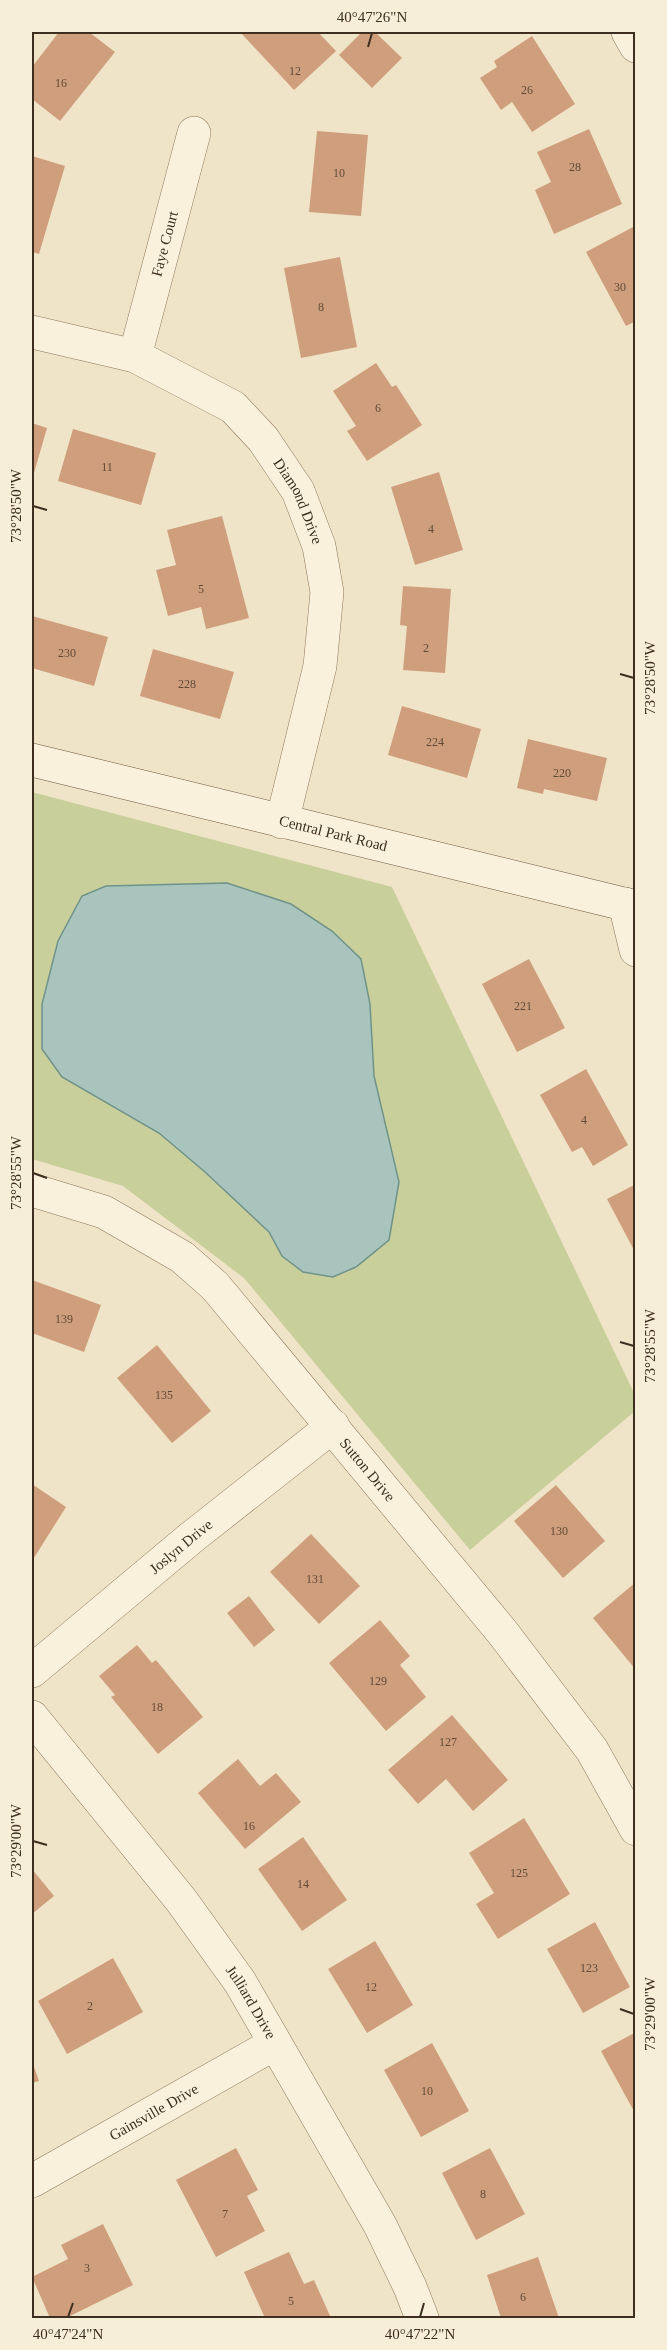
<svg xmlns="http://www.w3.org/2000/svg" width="667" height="2350" viewBox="0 0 667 2350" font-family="Georgia,serif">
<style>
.green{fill:#c9cf9b}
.water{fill:#a9c4bc;stroke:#6f938a;stroke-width:1.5}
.building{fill:#cf9f7d}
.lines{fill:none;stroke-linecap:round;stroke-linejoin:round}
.street-casing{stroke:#8d765c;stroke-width:34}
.secondary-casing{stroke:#6f573f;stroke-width:34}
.street{stroke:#faf1dc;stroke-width:33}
.secondary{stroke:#faf1dc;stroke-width:33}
.ticks{fill:none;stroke:#3d2e20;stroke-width:2}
.labels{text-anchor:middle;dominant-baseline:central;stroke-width:4.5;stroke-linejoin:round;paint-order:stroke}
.number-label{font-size:12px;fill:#624a37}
.street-label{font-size:15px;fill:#3d2e20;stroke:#f7eed8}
.neatline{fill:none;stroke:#3d2e20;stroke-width:2}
.ticks-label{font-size:15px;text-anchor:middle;fill:#3d2e20}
</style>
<rect width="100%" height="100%" fill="#f0e4c8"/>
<!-- green -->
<path class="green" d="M32,792L392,887L635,1395V1411L470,1550L244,1278L123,1186L32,1159Z"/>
<!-- water -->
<path class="water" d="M227,883L291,904L332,931L361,959L370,1004L374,1076L399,1182L389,1240L356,1267L333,1277L303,1272L282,1256L269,1232L205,1172L159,1133L62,1077L42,1049V1004L58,941L82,896L106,886Z"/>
<!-- building -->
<g class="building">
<path d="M59,32H89L115,52L60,121L32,99V67Z"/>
<path d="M240,32H318L336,51L294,90Z"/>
<path d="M362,32H375L402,58L372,88L339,55Z"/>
<path d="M532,36L575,104L532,132L512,102L501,110L480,78L497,67L494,61Z"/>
<path d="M589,129L622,204L554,234L535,190L551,182L537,152Z"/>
<path d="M317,131L368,135L361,216L309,212Z"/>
<path d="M32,156L65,166L39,254L32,252Z"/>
<path d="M633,227L636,231V321L626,326L586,252Z"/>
<path d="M340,257L357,347L301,358L284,268Z"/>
<path d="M376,363L392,387L396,385L422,425L367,461L347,431L356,426L333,391Z"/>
<path d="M32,423L47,428L32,480Z"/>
<path d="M73,429L156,453L141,505L58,481Z"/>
<path d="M439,472L463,550L415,565L391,487Z"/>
<path d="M222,516L249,618L206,629L201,607L168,616L156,570L176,565L167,530Z"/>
<path d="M403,586L451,589L445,673L403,670L407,626L400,625Z"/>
<path d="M32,616L108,637L94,686L32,668Z"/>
<path d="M153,649L234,672L220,719L140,696Z"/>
<path d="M402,706L481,729L467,778L388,755Z"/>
<path d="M528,739L607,758L597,801L544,789L543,794L517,788Z"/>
<path d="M529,959L565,1028L517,1052L482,984Z"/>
<path d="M586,1069L628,1145L593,1166L582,1147L572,1152L540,1095Z"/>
<path d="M636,1184V1254L607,1199Z"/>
<path d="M32,1280L101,1305L84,1352L32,1333Z"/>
<path d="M157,1345L211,1411L172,1443L117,1378Z"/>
<path d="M32,1484L66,1507L32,1561Z"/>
<path d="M556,1485L605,1541L563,1578L514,1521Z"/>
<path d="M311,1534L360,1586L319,1624L270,1572Z"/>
<path d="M636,1582V1670L593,1618Z"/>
<path d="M249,1596L275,1630L254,1647L227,1613Z"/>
<path d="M380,1620L410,1656L400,1665L426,1697L386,1731L329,1663Z"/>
<path d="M137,1645L152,1663L156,1660L203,1717L158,1754L111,1697L115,1695L99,1676Z"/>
<path d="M452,1715L508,1780L473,1811L446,1779L418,1804L388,1770Z"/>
<path d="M238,1759L260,1786L276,1773L301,1802L245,1849L198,1793Z"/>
<path d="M524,1818L570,1894L498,1939L476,1904L494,1893L469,1853Z"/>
<path d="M303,1837L347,1900L302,1931L258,1869Z"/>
<path d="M32,1869L54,1896L32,1914Z"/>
<path d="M595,1922L630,1987L583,2013L547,1949Z"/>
<path d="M375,1941L413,2005L367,2033L328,1969Z"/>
<path d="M113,1958L143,2012L67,2054L38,2001Z"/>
<path d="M636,2032V2115L601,2051Z"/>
<path d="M432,2043L469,2111L421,2137L384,2070Z"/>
<path d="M32,2061L39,2081L32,2083Z"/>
<path d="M236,2148L258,2190L247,2196L265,2231L216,2257L176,2180Z"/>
<path d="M490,2148L525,2214L476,2240L442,2173Z"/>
<path d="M103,2224L133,2285L66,2318H50L32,2277L68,2259L61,2245Z"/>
<path d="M289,2252L304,2284L314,2280L331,2318H265L244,2272Z"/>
<path d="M538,2257L559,2318H501L487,2275Z"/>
</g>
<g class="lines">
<defs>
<g id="street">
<path d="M628,32L636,46"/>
<path id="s1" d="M32,332L135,356L233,407L263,439L298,491L319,546L327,592L320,666L282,822"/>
<path id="s2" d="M135,356L194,133"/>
<path d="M625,904L636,950"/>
<path id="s3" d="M32,1190L104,1212L182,1257L215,1286L503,1633L592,1750L636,1829"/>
<path id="s4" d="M32,1671L192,1537L333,1426"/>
<path id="s5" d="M32,1717L181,1900L240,1982L380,2225L410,2287L422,2318"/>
<path id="s6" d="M32,2181L274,2044"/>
</g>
<g id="secondary">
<path id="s7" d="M32,760L636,907"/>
</g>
</defs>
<!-- street casing -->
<use href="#street" class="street-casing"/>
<!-- secondary casing -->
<use href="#secondary" class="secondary-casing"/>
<!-- street -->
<use href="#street" class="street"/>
<!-- secondary -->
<use href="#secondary" class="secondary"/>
</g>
<!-- ticks -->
<path class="ticks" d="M368,47L372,33M33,506L47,510M620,674L634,678M33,1173L47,1178M620,1342L634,1346M33,1841L47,1845M620,2009L634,2014M68,2317L73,2303M420,2317L424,2303"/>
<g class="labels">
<!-- number labels -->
<g class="number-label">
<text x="295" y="71">12</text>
<text x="61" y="83">16</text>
<text x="527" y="90">26</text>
<text x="575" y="167">28</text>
<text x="339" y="173">10</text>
<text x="620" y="287">30</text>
<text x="321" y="307">8</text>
<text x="378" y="408">6</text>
<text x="107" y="467">11</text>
<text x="431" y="529">4</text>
<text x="201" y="589">5</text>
<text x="426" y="648">2</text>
<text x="67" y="653">230</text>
<text x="187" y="684">228</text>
<text x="435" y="742">224</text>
<text x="562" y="773">220</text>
<text x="523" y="1006">221</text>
<text x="584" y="1120">4</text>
<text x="64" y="1319">139</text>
<text x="164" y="1395">135</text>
<text x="559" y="1531">130</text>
<text x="315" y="1579">131</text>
<text x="378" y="1681">129</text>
<text x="157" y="1707">18</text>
<text x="448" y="1742">127</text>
<text x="249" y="1826">16</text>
<text x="519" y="1873">125</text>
<text x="303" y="1884">14</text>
<text x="589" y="1968">123</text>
<text x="371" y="1987">12</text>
<text x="90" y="2006">2</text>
<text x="427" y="2091">10</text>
<text x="483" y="2194">8</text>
<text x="225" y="2214">7</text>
<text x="87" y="2268">3</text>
<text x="523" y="2297">6</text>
<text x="291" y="2301">5</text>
</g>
<!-- street labels -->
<g class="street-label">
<text stroke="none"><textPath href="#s2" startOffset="116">Faye Court</textPath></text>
<text stroke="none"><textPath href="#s1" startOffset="332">Diamond Drive</textPath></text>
<text stroke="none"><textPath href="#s7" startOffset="310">Central Park Road</textPath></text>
<text stroke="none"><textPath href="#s3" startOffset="448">Sutton Drive</textPath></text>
<text stroke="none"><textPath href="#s4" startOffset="194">Joslyn Drive</textPath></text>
<text stroke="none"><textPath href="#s5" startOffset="360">Julliard Drive</textPath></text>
<text stroke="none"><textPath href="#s6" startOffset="140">Gainsville Drive</textPath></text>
</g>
</g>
<!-- border -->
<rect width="667" height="2350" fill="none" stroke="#f7eed8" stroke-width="66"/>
<rect x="33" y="33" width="601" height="2284" class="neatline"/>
<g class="ticks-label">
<text x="372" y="22">40°47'26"N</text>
<text transform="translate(16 506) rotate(-90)" y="5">73°28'50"W</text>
<text transform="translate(650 678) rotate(-90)" y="5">73°28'50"W</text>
<text transform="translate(16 1173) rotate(-90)" y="5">73°28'55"W</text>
<text transform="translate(650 1346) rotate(-90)" y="5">73°28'55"W</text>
<text transform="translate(16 1841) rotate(-90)" y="5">73°29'00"W</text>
<text transform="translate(650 2014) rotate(-90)" y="5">73°29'00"W</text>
<text x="68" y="2339">40°47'24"N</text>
<text x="420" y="2339">40°47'22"N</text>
</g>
</svg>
